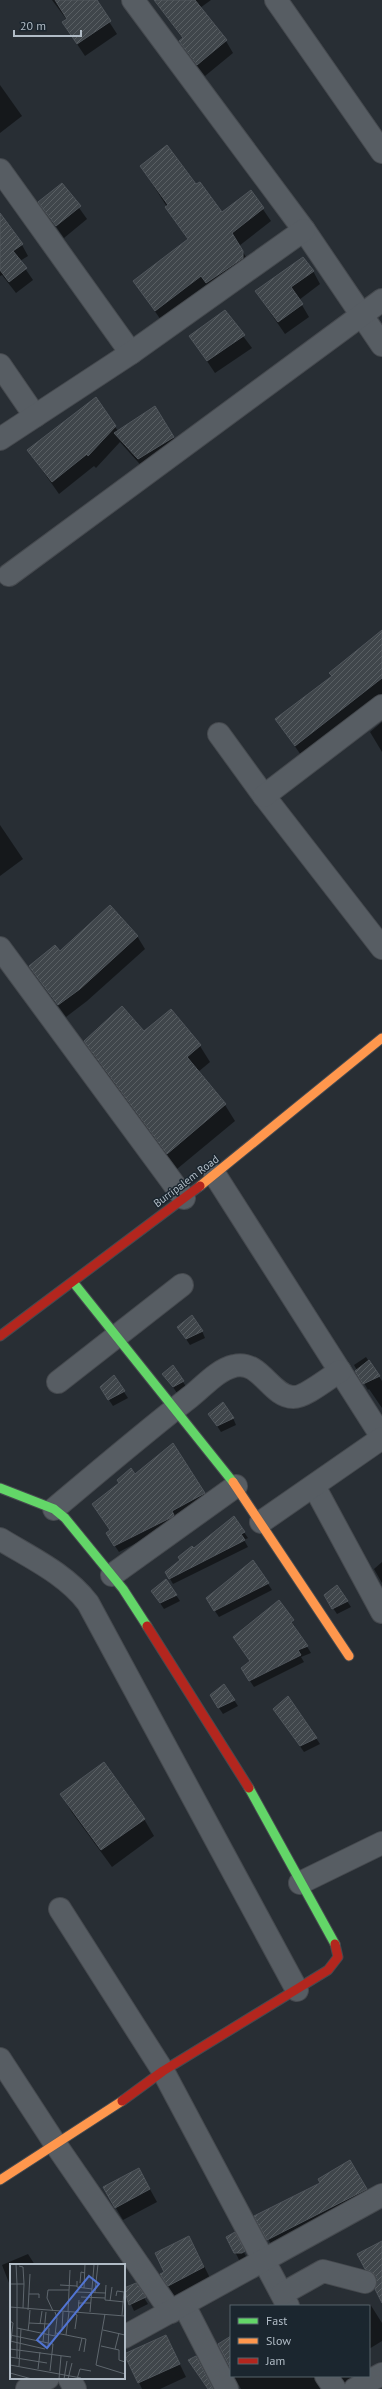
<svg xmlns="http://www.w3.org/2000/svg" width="382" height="2389" viewBox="0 0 382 2389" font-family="'PT Sans',sans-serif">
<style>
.shadow{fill:#0007}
.building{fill:url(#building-hatch);stroke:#50565c}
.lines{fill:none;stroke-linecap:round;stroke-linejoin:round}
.street-casing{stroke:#464a4f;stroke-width:24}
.fast-casing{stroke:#464a4f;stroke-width:11}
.slow-casing{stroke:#464a4f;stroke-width:11}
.jam-casing{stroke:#464a4f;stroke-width:11}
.street{stroke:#575d63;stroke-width:22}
.fast{stroke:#63d668;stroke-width:9}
.slow{stroke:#ff974d;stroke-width:9}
.jam{stroke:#b3261e;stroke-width:9}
.labels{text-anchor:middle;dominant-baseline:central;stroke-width:3;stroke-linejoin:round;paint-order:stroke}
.street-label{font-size:11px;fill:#b1bcc6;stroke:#1b262f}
.inset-road{fill:none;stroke:#5f676e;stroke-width:1}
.view{fill:#5174d2;fill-opacity:0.15;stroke:#5174d2;stroke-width:2}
.inset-edge{fill:none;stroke:#b1bcc6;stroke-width:2}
</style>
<defs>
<pattern id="building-hatch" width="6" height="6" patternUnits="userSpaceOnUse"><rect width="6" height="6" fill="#40464b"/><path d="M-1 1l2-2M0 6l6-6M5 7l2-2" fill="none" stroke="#595f63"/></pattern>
</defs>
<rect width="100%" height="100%" fill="#282e34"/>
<!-- shadow -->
<g class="shadow">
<path d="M52,0H95L117,34L85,56L71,35L67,20Z"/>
<path d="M154,0H211L200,8L226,41L233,53L205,76L188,54L180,41L183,39Z"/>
<path d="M0,85L22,116L0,133Z"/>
<path d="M141,166L196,186L222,214L251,192L271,221L239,246L253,268L163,323L134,281L188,240Z"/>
<path d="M62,184L87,219L64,238L39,202Z"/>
<path d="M0,226L22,245L28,256L20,261L33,280L16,293L2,275L0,276Z"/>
<path d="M313,271L320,284L299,300L309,317L285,334L256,292Z"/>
<path d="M225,312L252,348L215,373L190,336Z"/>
<path d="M154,407L181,450L146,471L120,442L96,468L94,466L59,494L28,450L115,427L118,431Z"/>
<path d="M382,632V698L303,758L276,719L333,677Z"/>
<path d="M382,722V752L370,732Z"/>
<path d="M0,825L23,859L0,876Z"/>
<path d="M137,936L145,949L87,1001L66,1017L30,966L60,953Z"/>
<path d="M171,1010L200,1046L210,1062L198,1072L225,1105L235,1121L177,1169L95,1058L85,1041L144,1033Z"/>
<path d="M202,1331L205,1338L190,1345L182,1333Z"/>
<path d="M366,1357L382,1381V1408L369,1389L368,1390L354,1365Z"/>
<path d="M173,1367L187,1388L177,1393L164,1374Z"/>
<path d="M114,1377L128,1398L113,1406L105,1394Z"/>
<path d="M233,1418L236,1425L221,1432L213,1420Z"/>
<path d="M135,1475L204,1494L208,1500L175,1523L119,1552L111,1540V1531L120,1483Z"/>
<path d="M244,1532L248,1538L244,1540L248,1547L173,1584L166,1572L194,1550Z"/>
<path d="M253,1561L272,1590L219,1617L211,1605Z"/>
<path d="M382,1562V1583L374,1569Z"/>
<path d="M176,1595L180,1601L164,1609L156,1597Z"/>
<path d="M279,1601L311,1653L301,1657L304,1662L254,1687L246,1675Z"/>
<path d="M347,1601L351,1607L337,1614L329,1602Z"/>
<path d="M234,1700L238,1706L223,1714L215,1702Z"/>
<path d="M278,1715L316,1738L320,1744L304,1752Z"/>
<path d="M61,1794L144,1819L154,1836L112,1867L71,1811Z"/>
<path d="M350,2161L374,2202L275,2252L256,2216L322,2183Z"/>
<path d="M146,2182L157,2202L123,2220L104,2188Z"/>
<path d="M234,2234L247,2258L240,2262L228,2237Z"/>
<path d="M382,2244V2300L377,2283L373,2281L365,2268Z"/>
<path d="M196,2250L211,2280L176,2298L161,2275Z"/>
<path d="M28,2254L35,2265H11V2288L2,2265Z"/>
<path d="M136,2285L148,2304L134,2311L124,2289Z"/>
<path d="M370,2304L382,2323V2341L369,2349V2306H367Z"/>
<path d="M166,2336L186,2377L160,2389H142L126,2354Z"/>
<path d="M189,2361L213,2389H208Z"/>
<path d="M234,2376H339L321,2383V2389H241Z"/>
<path d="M339,2376H353L360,2387L350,2389Z"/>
</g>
<!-- building -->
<g class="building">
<path d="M55,0H97L111,21L77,44L62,22L67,19Z"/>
<path d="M154,0H195L227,40L197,65L179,41L183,38Z"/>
<path d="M167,145L196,184L200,182L222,212L251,190L264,208L232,233L243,251V258L206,283L201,276L155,311L133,281L188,239L165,207L168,205L140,166Z"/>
<path d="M62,183L81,206L56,226L38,202Z"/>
<path d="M0,213L23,244L13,251L27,268L9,282L0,270Z"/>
<path d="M303,257L314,271L291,287L303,304L278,322L255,291Z"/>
<path d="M225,310L245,335L207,361L189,336Z"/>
<path d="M96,397L116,426L88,456L87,454L52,482L27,450Z"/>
<path d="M155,406L174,437L138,459L114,433Z"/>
<path d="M382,630V678L295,746L275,719L332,676L329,673Z"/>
<path d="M110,905L138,936L80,989L58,1005L29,966L55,945L60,951Z"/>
<path d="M122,1006L144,1031L171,1009L201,1045L187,1057L226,1104L167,1154L84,1041Z"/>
<path d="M192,1315L203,1331L186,1339L177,1327Z"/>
<path d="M369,1360L380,1376L363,1384L355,1371Z"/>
<path d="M173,1365L184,1381L173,1387L162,1374Z"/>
<path d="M114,1375L125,1391L108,1400L100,1387Z"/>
<path d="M223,1402L234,1418L217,1426L208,1414Z"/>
<path d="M173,1443L205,1493L172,1511L174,1515L172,1517L114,1546L106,1533L110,1530L92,1504L119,1483L117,1480L131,1468L135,1474Z"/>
<path d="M234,1516L245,1532L241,1534L245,1540L169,1579L165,1572L180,1560L178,1557L192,1546L194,1548Z"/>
<path d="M253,1560L269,1583L214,1611L206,1598Z"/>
<path d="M166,1579L177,1595L160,1603L151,1591Z"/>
<path d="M337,1585L348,1601L332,1609L324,1595Z"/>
<path d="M279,1600L294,1620L291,1622L308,1646L298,1650L301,1655L249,1681L241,1668L250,1661L233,1637Z"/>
<path d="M224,1684L235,1700L218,1708L210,1695Z"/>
<path d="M288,1696L317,1738L300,1746L273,1709Z"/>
<path d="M104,1762L145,1819L101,1850L60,1794Z"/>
<path d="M350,2160L367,2189L267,2240L254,2216L320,2183L318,2179Z"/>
<path d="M139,2168L150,2189L115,2208L103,2187Z"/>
<path d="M235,2232L245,2251L242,2253H234L226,2237Z"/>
<path d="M189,2236L204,2267L168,2286L160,2274L164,2272L155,2253Z"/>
<path d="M382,2241V2303L375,2289L377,2278L373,2273L365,2269L357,2254Z"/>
<path d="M136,2283L146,2297L129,2305L124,2288Z"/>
<path d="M166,2335L180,2364L138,2383L124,2354Z"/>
<path d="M231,2336V2369L218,2344Z"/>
<path d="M196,2356L213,2389H208L188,2360Z"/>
</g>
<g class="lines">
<defs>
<g id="street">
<path d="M133,0L304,230L382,345"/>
<path d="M276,0L382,152"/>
<path d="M0,170L131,353"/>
<path d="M0,365L35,416"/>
<path d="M0,439L131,353L304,230"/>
<path d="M9,575L382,300"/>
<path d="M219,734L264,796L382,948"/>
<path d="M264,796L382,706"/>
<path d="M0,948L184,1198"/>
<path d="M215,1175L382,1437"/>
<path d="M58,1382L182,1285"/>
<path d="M314,1486L382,1612"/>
<path d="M54,1509C99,1471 144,1433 190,1397C203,1387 217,1370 234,1366C260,1359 271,1397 293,1397C304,1398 330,1377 340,1371"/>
<path d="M261,1522L382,1438"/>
<path d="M0,1539C31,1558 66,1574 88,1603L297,1990"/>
<path d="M112,1575L236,1486"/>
<path d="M300,1883L382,1843"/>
<path d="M60,1909L163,2071L288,2306"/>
<path d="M0,2059L56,2145L171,2312"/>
<path d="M282,2294L323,2271L365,2282"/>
<path d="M184,2305L227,2389"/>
<path d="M124,2337L382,2195"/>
<path d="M326,2376L335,2389"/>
<path d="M69,2378L75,2389"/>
<path d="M27,2389L48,2378"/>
<path d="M355,2389L382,2374"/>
</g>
<g id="fast">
<path d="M73,1282L233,1482"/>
<path d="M0,1488L54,1509L65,1518L123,1589L147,1626"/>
<path d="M249,1788L335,1944"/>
</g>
<g id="slow">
<path d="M200,1186L382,1038"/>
<path d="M233,1482L349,1656"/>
<path d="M0,2180L122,2101"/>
</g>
<g id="jam">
<path d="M0,1336L200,1186"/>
<path d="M147,1626L249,1788"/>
<path d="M122,2101L163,2071L328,1970L338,1957L335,1944"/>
</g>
</defs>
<!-- street casing -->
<use href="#street" class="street-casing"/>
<!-- fast casing -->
<use href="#fast" class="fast-casing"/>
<!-- slow casing -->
<use href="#slow" class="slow-casing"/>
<!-- jam casing -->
<use href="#jam" class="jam-casing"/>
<!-- street -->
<use href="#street" class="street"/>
<!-- fast -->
<use href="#fast" class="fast"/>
<!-- slow -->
<use href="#slow" class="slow"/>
<!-- jam -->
<use href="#jam" class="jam"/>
</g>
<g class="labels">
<!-- street labels -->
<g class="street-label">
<text transform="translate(186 1181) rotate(-37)">Burripalem Road</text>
</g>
</g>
<!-- overview -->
<g transform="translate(10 2264)">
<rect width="115" height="115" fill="#282e34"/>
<path class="inset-road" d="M9,2L13,3L14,20M0,4V26M67,17V23L82,25M70,19L71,8L75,9M0,20H7L6,0M50,21L67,22M96,21L95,36L115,38M74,24L75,0M66,28L96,29M85,28L88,0M19,30H29V34M106,32L107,27L114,28L112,51M71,33L95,34M100,37L102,23M68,39H81M0,43L115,52M18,46L20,10M43,47L37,34L38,26H59M58,48L60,6M68,48L69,36M80,48L84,1L82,0M65,50L67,51L65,65M95,50L86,101L115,110M0,57L3,59L0,85M19,59L20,46M30,60L32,47M7,64L45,72L47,54L45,48M52,64L53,48M93,66L115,71M18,67L19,59L39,60M46,69L76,75L74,88M0,71L43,80L40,107M56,71L59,48M0,77L35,85M33,78L36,48M91,82L109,86V96L115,98M38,84L39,64M0,85L61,93M105,85L109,69M69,87L72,74M0,93L37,99M7,94V20H14L13,44M0,101L71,114M9,102L11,65M28,105L30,88M0,109L22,115M49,115L51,92M54,115L57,97M58,115L62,99M67,115L70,105L81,107"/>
<path class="view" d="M79,12L89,20L37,84L27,76Z"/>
<rect width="115" height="115" class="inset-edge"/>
</g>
<!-- legend -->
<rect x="230" y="2305" width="140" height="72" fill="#1b262f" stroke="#57626b"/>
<rect x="238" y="2318" width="20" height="6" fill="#63d668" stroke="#57626b"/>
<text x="266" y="2325" font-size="12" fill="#b1bcc6">Fast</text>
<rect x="238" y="2338" width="20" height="6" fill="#ff974d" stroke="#57626b"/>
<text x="266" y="2345" font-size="12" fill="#b1bcc6">Slow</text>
<rect x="238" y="2358" width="20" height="6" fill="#b3261e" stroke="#57626b"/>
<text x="266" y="2365" font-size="12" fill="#b1bcc6">Jam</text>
<!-- scale -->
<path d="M14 30v6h67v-6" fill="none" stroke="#b1bcc6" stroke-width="2"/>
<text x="20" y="30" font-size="12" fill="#b1bcc6" stroke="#1b262f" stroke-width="3" paint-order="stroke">20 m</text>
</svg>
